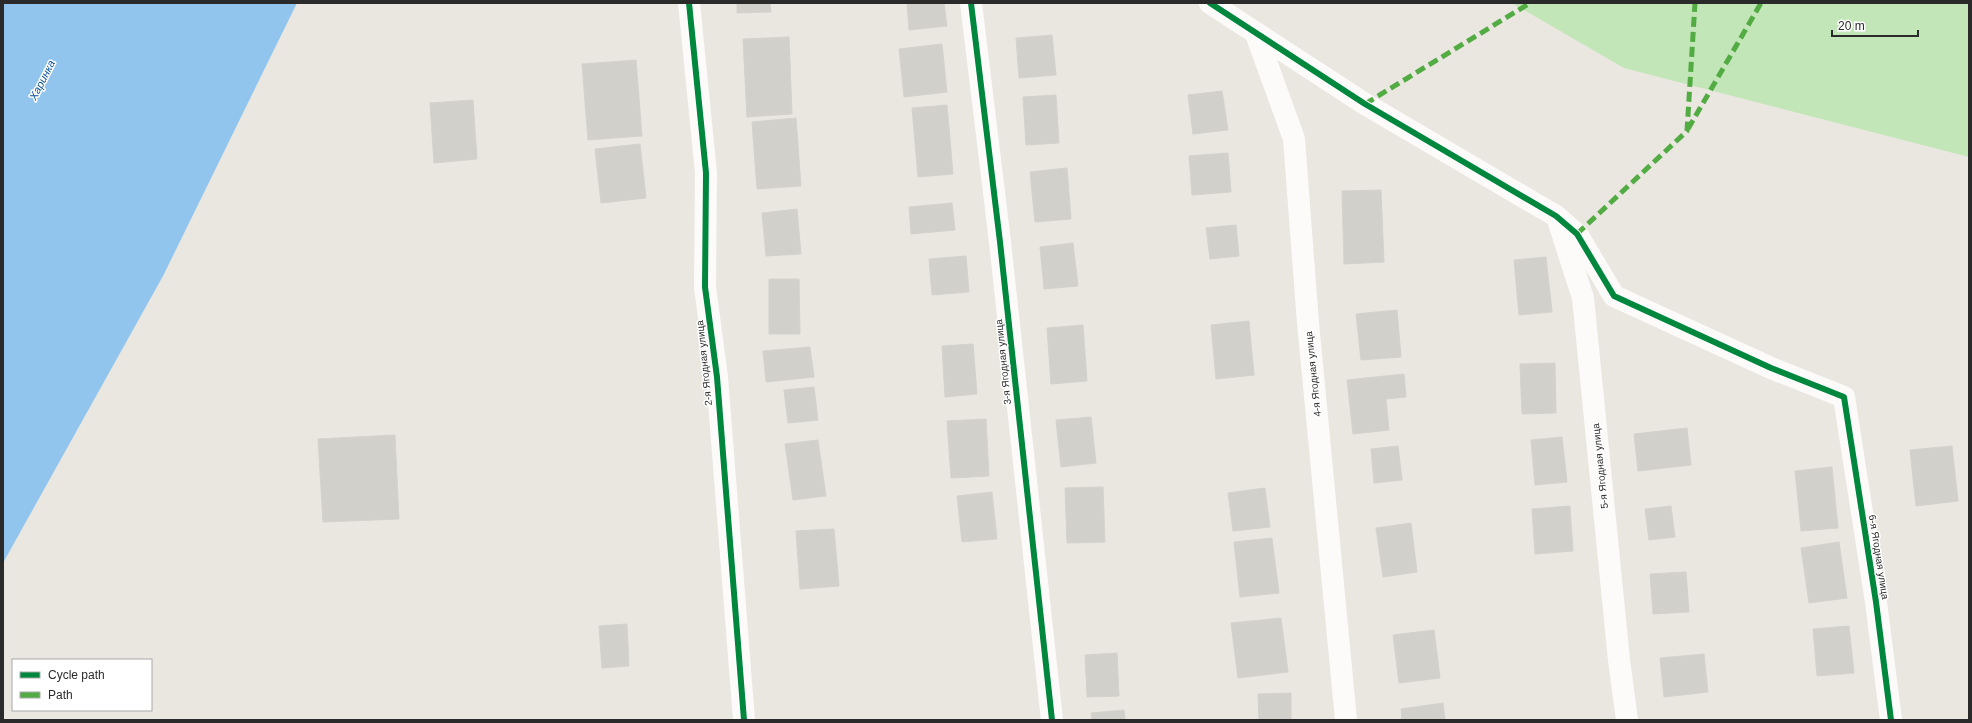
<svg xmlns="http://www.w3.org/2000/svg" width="1972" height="723" viewBox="0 0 1972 723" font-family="Helvetica,sans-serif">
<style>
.green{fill:#c3e6b8}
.water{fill:#92c5ed}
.building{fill:#d2d0cb;stroke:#d4d2cc}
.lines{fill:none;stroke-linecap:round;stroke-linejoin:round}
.minor{stroke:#fcfbfa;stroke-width:22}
.quiet{stroke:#53ab44;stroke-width:5;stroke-dasharray:10 5;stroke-linecap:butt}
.cycleway-casing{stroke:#fff;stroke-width:8}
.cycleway{stroke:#00873e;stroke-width:6}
.labels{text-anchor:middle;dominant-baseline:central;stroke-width:3;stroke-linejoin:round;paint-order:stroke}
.street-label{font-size:10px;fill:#2a2a2a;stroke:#fff}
.water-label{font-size:11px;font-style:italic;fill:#09529f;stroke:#fff}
</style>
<rect width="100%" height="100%" fill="#e9e7e0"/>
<!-- green -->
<path class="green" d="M1512,3H1969V157L1624,68Z"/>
<!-- water -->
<path class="water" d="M3,3H297L163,276L3,563Z"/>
<!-- building -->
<g class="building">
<path d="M737,3H770L771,12L737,13Z"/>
<path d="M907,3H944L947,26L909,30Z"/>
<path d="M1052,35L1056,75L1019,78L1016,38Z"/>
<path d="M789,37L792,114L747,117L743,39Z"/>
<path d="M942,44L947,92L904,97L899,49Z"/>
<path d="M636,60L642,136L588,140L582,64Z"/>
<path d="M1222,91L1228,130L1193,134L1188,95Z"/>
<path d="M1056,95L1059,143L1026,145L1023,97Z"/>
<path d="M473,100L477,159L434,163L430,103Z"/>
<path d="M947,105L953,174L918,177L912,108Z"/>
<path d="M796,118L801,186L757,189L752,122Z"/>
<path d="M640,144L646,198L601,203L595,149Z"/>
<path d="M1228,153L1231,192L1192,195L1189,156Z"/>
<path d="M1067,168L1071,219L1035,222L1030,172Z"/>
<path d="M1381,190L1384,262L1344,264L1342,191Z"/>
<path d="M952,203L955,230L911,234L909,207Z"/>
<path d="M797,209L801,254L766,256L762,213Z"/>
<path d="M1236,225L1239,256L1210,259L1206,228Z"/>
<path d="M1073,243L1078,286L1044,289L1040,247Z"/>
<path d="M966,256L969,292L932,295L929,259Z"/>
<path d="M1546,257L1552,312L1519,315L1514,260Z"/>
<path d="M769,279H799L800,334H769Z"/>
<path d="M1397,310L1401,357L1361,360L1356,314Z"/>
<path d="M1249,321L1254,375L1216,379L1211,325Z"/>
<path d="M1083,325L1087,381L1051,384L1047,328Z"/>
<path d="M973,344L977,394L945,397L942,346Z"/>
<path d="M810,347L814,377L766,382L763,351Z"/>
<path d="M1555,363L1556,413L1522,414L1520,364Z"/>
<path d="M1404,374L1406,397L1386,399L1389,430L1353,434L1347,380Z"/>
<path d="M814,387L818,420L788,423L784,390Z"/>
<path d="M1091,417L1096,463L1061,467L1056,420Z"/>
<path d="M986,419L989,476L951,478L947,421Z"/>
<path d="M1687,428L1691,465L1638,471L1634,434Z"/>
<path d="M395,435L399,519L323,522L318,439Z"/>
<path d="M1562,437L1567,482L1535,485L1531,440Z"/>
<path d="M818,440L826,496L793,500L785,444Z"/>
<path d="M1398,446L1402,480L1374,483L1371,449Z"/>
<path d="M1952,446L1958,501L1916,506L1910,450Z"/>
<path d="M1832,467L1838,528L1801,531L1795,471Z"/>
<path d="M1103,487L1105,542L1067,543L1065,488Z"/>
<path d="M1265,488L1270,527L1233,531L1228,493Z"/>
<path d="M992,492L997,539L962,542L957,496Z"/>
<path d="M1570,506L1573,551L1535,554L1532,509Z"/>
<path d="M1671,506L1675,537L1649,540L1645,509Z"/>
<path d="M1411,523L1417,572L1383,577L1376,528Z"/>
<path d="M834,529L839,586L800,589L796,531Z"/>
<path d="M1272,538L1279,593L1240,597L1234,542Z"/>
<path d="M1839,542L1847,598L1809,603L1801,548Z"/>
<path d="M1686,572L1689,612L1653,614L1650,574Z"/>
<path d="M1281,618L1288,672L1238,678L1231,623Z"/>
<path d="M627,624L629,666L602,668L599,626Z"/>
<path d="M1849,626L1854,673L1817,676L1813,629Z"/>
<path d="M1434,630L1440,678L1399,683L1393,635Z"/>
<path d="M1117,653L1119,696L1087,697L1085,655Z"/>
<path d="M1704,654L1708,692L1664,697L1660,658Z"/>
<path d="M1291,693V720H1259L1258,694Z"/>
<path d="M1443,703L1445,720H1402L1401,709Z"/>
<path d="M1124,710L1125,720H1092L1091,713Z"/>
</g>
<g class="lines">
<!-- minor -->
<g class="minor">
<path d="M689,3L706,173L705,287L717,377L744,720"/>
<path d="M971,3L1000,242L1052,720"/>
<path d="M1210,3L1365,104L1556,216L1577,234L1614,296L1771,368L1844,397L1876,602L1891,720"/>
<path d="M1256,34L1294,139L1308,323L1346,720"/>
<path d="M1557,217L1583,298L1619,660L1627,720"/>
</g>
<!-- quiet -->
<g class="quiet">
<path d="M1365,104L1530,3"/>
<path d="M1688,129L1761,3"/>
<path d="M1577,234L1687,131L1695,3"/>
</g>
<defs>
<g id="cycleway">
<path d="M689,3L706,173L705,287L717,377L744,720"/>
<path d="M971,3L1000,242L1052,720"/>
<path d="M1210,3L1365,104L1556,216L1577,234L1614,296L1771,368L1844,397L1876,602L1891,720"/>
</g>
</defs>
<!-- cycleway casing -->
<use href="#cycleway" class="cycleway-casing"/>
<!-- cycleway -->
<use href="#cycleway" class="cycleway"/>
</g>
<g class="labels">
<!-- street labels -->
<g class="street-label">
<text transform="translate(1003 362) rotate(-96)">3-я Ягодная улица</text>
<text transform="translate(704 363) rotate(-96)">2-я Ягодная улица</text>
<text transform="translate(1313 374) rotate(-96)">4-я Ягодная улица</text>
<text transform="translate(1600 466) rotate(-96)">5-я Ягодная улица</text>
<text transform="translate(1879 557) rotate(81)">6-я Ягодная улица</text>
</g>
<!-- water labels -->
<g class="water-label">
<text transform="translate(42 80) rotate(-63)">Харинка</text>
</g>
</g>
<!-- border -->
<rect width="1972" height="723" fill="none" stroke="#2a2a2a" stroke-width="8"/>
<!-- legend -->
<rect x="12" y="659" width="140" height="52" fill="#ffffff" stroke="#aaaaaa"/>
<rect x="20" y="672" width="20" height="6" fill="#00873e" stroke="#aaaaaa"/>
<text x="48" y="679" font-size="12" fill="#2a2a2a">Cycle path</text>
<rect x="20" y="692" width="20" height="6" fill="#53ab44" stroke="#aaaaaa"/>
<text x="48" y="699" font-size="12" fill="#2a2a2a">Path</text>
<!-- scale -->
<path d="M1832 30v6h86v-6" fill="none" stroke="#2a2a2a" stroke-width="2"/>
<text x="1838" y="30" font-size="12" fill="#2a2a2a" stroke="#ffffff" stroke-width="3" paint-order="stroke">20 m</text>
</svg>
